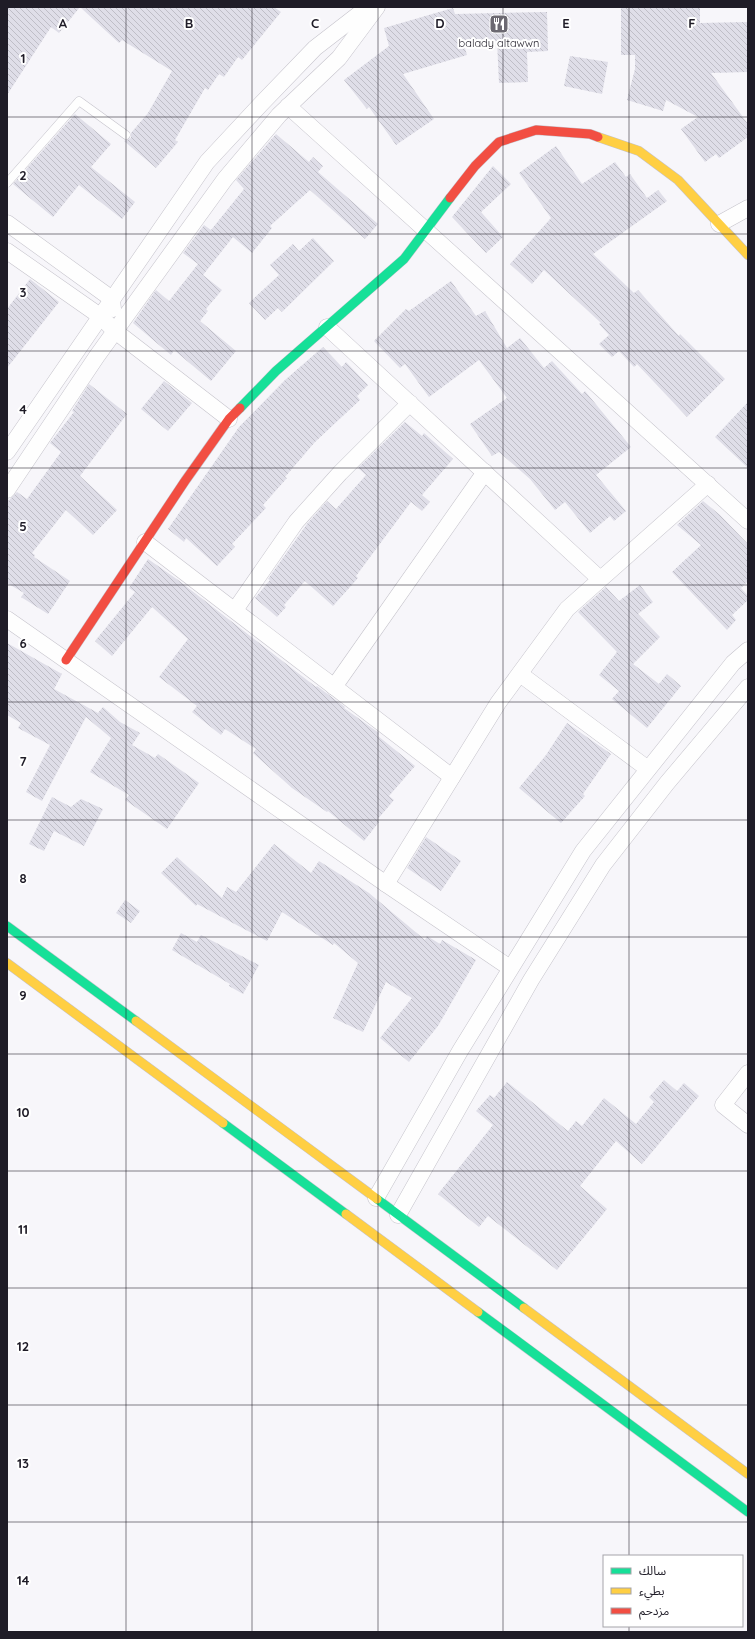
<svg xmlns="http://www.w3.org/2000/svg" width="755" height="1639" viewBox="0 0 755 1639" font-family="Quicksand,'Noto Sans Arabic',sans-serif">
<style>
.building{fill:url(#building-back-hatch)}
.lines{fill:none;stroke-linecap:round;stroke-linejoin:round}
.lane-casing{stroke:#c5c3cb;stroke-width:9}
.street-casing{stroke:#c5c3cb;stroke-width:17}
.fast-casing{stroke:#c5c3cb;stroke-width:10}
.slow-casing{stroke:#c5c3cb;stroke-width:10}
.jam-casing{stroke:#c5c3cb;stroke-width:10}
.lane{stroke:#fefefe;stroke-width:8}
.street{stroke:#fefefe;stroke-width:16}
.fast{stroke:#16e098;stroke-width:9}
.slow{stroke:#ffcf43;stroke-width:9}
.jam{stroke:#f24e42;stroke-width:9}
.grid{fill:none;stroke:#1f1c27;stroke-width:1;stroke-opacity:0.55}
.labels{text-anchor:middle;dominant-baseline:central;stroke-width:4;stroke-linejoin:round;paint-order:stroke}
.poi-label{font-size:11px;fill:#1f1c27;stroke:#fff}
.grid-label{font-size:13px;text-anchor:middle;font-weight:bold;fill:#1f1c27;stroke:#fff;stroke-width:4;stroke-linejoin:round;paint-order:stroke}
</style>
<defs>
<pattern id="building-back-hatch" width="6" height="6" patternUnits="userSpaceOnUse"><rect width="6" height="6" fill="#dfdee8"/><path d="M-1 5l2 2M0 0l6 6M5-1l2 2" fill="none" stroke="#bfbec7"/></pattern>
</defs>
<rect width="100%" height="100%" fill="#f7f6fa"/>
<!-- building -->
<g class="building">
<path d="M7,7H274L281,12L242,60L238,57L224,77L219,74L208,90L205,88L175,140L178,142L156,168L124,141L131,138V133L148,113L172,71L122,40L119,43L80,7L59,33L51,27L7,95Z"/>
<path d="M453,8L455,14L547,12L548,51L527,52L528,82L499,83L497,41L463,42L467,55L403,74L434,119L396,145L369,107L367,109L344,80L389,46L384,28Z"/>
<path d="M621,8H700V23L748,22V72L711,73L748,124V137L719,158L716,154L705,162L681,129L698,117L666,100L663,111L627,100L635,69V55H621Z"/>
<path d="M570,56L608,62L602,94L564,86Z"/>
<path d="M75,114L111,144L91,167L135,202L122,219L79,185L53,217L13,184Z"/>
<path d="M276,134L309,162L313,157L323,166L318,172L378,224L365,239L310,190L270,226L272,228L252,253L233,237L203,275L222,290L206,309L208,311L200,321L236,351L211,381L174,350L171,355L133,323L156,290L169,301L198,264L183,253L204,225L211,230L244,189L236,180Z"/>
<path d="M556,146L582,184L615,162L626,177L630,174L647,198L658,190L667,201L593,254L634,293L638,290L679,336L680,334L725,379L687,417L637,364L634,367L619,351L612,357L599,344L609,335L599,324L601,323L544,270L532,284L510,264L551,218L519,173Z"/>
<path d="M493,166L511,184L481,212L503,237L486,253L452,217Z"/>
<path d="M313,238L334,261L282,312L278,308L265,320L249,303L279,275L270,265L293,244L299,251Z"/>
<path d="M30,279L59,302L7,368V309Z"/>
<path d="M451,281L476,316L485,311L507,348L520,338L544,368L552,361L582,394L585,391L631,447L596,475L626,511L614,521L610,516L590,533L565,502L555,510L530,479L499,452L492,456L470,424L507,398L479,360L429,397L405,364L400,368L374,341L406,309L409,311Z"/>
<path d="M323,347L342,367L346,362L368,385L357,396L360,400L315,442L285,477L287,478L263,505L266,508L232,544L235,547L217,566L186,538L184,542L168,529L239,427L285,380Z"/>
<path d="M164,381L192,403L168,431L141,409Z"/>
<path d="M89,384L127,414L80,476L117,510L93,535L66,510L32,553L35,555L34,557L70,581L48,614L21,597L24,593L7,583V502L17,492L27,499L61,452L50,443L74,412L72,411Z"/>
<path d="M748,402V468L715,437Z"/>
<path d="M405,422L422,436L424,433L453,459L422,495L430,502L422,511L411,502L356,576L358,578L333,606L305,581L284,605L286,607L277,617L255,598L270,580L268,579L307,524L327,501L336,509L366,475L358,468Z"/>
<path d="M703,501L720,515L748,544V581L741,588L748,596V600L732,615L736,620L727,630L672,572L701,545L677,525Z"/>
<path d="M148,559L178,580L316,687L317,686L345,707L344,708L379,733L378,736L415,766L389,796L394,800L377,820L379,822L364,841L328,811L327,812L292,788L253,753L256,749L225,729L221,735L192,712L197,706L159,677L188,639L152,607L112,656L95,641L135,592L129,588Z"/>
<path d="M640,585L653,602L638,614L660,637L633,664L659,684L667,674L681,686L647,728L612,699L619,691L599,675L617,652L578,612L606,587L619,601Z"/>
<path d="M7,643L62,674L54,689L98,713L103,707L120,722L140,733L132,745L155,758L158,754L199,783L167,829L125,800L129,795L90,772L111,738L86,717L42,801L26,792L50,745L18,728L21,723L7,715Z"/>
<path d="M567,723L611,754L583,794L585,796L561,823L519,788L546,755Z"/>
<path d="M52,797L71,807L81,799L103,809L84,846L54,831L44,851L29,844Z"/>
<path d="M426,837L461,861L441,891L407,868Z"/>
<path d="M274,844L311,873L319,861L369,893L425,940L427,936L440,944L442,940L476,960L438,1026L409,1062L380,1038L412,998L386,982L363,1032L333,1018L358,963L334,943L333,945L282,912L267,941L197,904L196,906L161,873L177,857L222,898L227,887L236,892Z"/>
<path d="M125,900L140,911L131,923L116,913Z"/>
<path d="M181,933L197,942L201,935L259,965L243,994L229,986L230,984L172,950Z"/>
<path d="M664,1080L677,1091L684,1083L699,1096L642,1164L616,1141L580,1186L607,1209L557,1270L488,1216L479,1227L438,1194L493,1125L476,1111L490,1095L494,1098L507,1082L568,1131L576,1121L582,1126L604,1098L636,1124L654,1102L649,1097Z"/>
</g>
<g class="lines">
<defs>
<path id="lane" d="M7,183L79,101L126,135"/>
<g id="street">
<path d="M288,106L748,521"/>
<path d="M7,223L112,299L113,309"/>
<path d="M719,224L748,208"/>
<path d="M7,251L100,316L115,331L229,419"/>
<path d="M327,327L600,579"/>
<path d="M7,452L207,162L261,104L315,48L368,7"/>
<path d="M7,490L97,356L225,179L279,115L339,58L377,7"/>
<path d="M145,542L452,777"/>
<path d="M235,610L296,522L340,473L410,403"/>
<path d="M7,619L386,884L510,968"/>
<path d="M520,674L648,769"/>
<path d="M334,687L485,472"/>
<path d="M386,884L498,703L567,609L708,484"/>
<path d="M748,1073L723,1105L748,1125"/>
<path d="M376,1198L460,1051L583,851L733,663L748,650"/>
<path d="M398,1215L531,980L603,865L667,783L748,687"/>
</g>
<g id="fast">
<path d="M240,408L276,371L404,259L450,198"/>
<path d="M7,926L136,1021"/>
<path d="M223,1123L346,1214"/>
<path d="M377,1199L524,1308"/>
<path d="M478,1312L748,1512"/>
</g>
<g id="slow">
<path d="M598,137L639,151L678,180L748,255"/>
<path d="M7,963L223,1123"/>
<path d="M136,1021L377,1199"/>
<path d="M346,1214L478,1312"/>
<path d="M524,1308L748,1474"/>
</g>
<g id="jam">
<path d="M450,198L475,166L499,142L536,130L590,134L598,137"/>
<path d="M66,660L185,481L229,419L240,408"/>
</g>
</defs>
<!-- lane casing -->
<use href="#lane" class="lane-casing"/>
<!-- street casing -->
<use href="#street" class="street-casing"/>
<!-- fast casing -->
<use href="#fast" class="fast-casing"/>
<!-- slow casing -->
<use href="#slow" class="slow-casing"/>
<!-- jam casing -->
<use href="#jam" class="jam-casing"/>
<!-- lane -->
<use href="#lane" class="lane"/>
<!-- street -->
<use href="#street" class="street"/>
<!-- fast -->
<use href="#fast" class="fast"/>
<!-- slow -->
<use href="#slow" class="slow"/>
<!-- jam -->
<use href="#jam" class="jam"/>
</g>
<!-- grid -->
<path class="grid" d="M126,7V1632M252,7V1632M378,7V1632M503,7V1632M629,7V1556M7,117H748M7,234H748M7,351H748M7,468H748M7,585H748M7,702H748M7,820H748M7,937H748M7,1054H748M7,1171H748M7,1288H748M7,1405H748M7,1522H748M629,1626V1632"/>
<!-- icons -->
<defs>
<symbol id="restaurant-square" viewBox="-11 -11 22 22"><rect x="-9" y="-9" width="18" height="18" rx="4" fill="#6b6871" stroke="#fff"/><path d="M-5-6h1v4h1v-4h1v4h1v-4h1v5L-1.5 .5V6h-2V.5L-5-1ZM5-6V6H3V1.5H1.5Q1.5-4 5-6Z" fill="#fff"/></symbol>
</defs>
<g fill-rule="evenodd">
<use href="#restaurant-square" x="488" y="13" width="22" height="22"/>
</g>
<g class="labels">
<!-- poi labels -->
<g class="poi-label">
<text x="499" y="43">balady altawwn</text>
</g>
</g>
<g class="grid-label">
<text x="63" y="28">A</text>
<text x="189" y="28">B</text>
<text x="315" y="28">C</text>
<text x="440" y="28">D</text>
<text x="566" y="28">E</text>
<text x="692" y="28">F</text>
<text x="23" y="63">1</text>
<text x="23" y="180">2</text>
<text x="23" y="297">3</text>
<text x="23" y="414">4</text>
<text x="23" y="531">5</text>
<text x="23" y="648">6</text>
<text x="23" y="766">7</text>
<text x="23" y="883">8</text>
<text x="23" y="1000">9</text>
<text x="23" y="1117">10</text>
<text x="23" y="1234">11</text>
<text x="23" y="1351">12</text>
<text x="23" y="1468">13</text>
<text x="23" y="1585">14</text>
</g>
<!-- border -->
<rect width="755" height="1639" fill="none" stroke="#1f1c27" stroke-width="16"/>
<!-- legend -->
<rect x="603" y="1555" width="140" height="72" fill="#ffffff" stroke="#a5a4a9"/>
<rect x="611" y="1568" width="20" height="6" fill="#16e098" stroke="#a5a4a9"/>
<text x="639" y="1575" font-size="12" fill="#1f1c27">سالك</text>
<rect x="611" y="1588" width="20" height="6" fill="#ffcf43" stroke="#a5a4a9"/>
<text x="639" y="1595" font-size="12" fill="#1f1c27">بطيء</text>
<rect x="611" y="1608" width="20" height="6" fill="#f24e42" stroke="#a5a4a9"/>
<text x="639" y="1615" font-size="12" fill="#1f1c27">مزدحم</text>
</svg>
